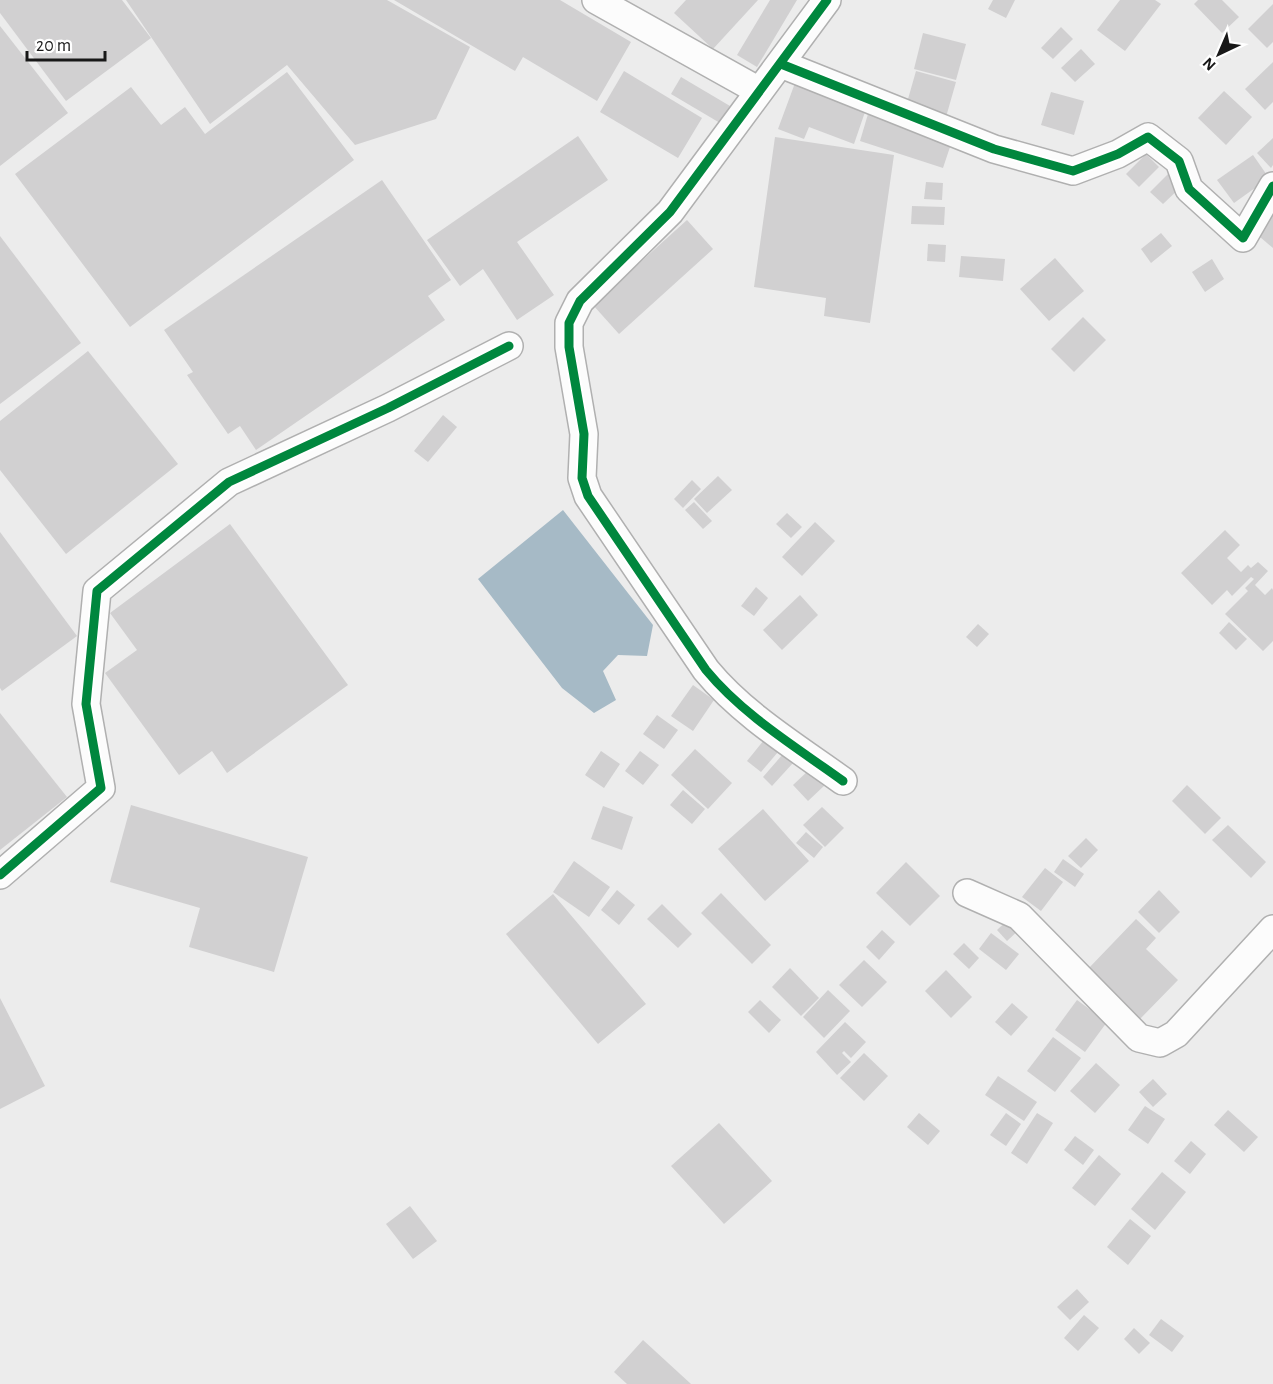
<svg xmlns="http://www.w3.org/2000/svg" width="1273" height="1384" viewBox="0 0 1273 1384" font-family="'Alegreya Sans',sans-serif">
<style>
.water{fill:#a6bac6}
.building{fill:#d1d0d1}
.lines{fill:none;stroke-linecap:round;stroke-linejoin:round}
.minor-casing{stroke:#b0b0b0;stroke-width:30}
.minor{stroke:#fcfcfc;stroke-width:27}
.cycleway-casing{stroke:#fff;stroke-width:13}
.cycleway{stroke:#00873e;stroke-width:9}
</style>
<rect width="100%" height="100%" fill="#ececec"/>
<!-- water -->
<path class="water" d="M563,510L653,625L647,656L618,655L603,671L616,700L594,713L562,688L478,579Z"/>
<!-- building -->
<g class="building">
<path d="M0,0H122L151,38L66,101L0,13Z"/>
<path d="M126,0H387L470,47L436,119L355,145L287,65L210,124Z"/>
<path d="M394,0H560L631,42L597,101L523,57L515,71Z"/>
<path d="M686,0H758L713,49L674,13Z"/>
<path d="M770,0H797L757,67L737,55Z"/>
<path d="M993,0H1015L1006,18L988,9Z"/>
<path d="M1120,0H1155L1161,4L1125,51L1097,30Z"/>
<path d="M1198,0H1222L1239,17L1222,33L1194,4Z"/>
<path d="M1273,4V42L1267,48L1248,29Z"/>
<path d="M0,26L68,113L0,166Z"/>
<path d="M1061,27L1073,39L1053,59L1041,48Z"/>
<path d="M923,33L966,44L956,80L914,69Z"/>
<path d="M1081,49L1095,64L1075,82L1061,68Z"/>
<path d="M1273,62V102L1265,110L1245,89Z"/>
<path d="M624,71L702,118L678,158L600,112Z"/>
<path d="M916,71L956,82L946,117L906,106Z"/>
<path d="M287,72L354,160L130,327L15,174L131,87L161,125L185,107L205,134Z"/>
<path d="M681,77L730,106L720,123L671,94Z"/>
<path d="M795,83L866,109L854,144L809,127L804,139L778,129Z"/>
<path d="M1224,91L1252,117L1226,145L1198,118Z"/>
<path d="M1051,92L1084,101L1074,135L1041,125Z"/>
<path d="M868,114L952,141L943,168L860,141Z"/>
<path d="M578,136L608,180L517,242L554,295L517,320L483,269L460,286L427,240Z"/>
<path d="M775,137L894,155L870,323L824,316L826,298L754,287Z"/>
<path d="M1273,138V165L1271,168L1257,153Z"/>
<path d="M1146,154L1159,167L1139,187L1126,174Z"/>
<path d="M1253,155L1269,178L1234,203L1217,180Z"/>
<path d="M1170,172L1183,185L1163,204L1150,192Z"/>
<path d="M382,180L451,280L428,296L445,320L256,450L240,426L228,434L187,375L193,372L164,330Z"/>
<path d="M926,182L943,183L942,200L924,199Z"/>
<path d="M912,206L945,207L944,225L911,224Z"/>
<path d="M1269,213L1273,216V248L1253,231Z"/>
<path d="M687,220L713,249L619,334L593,305Z"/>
<path d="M1161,233L1172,246L1151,263L1141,249Z"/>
<path d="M0,236L81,343L0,404Z"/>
<path d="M928,244L946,245L945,262L927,261Z"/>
<path d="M961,256L1005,259L1003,281L959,277Z"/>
<path d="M1055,258L1084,291L1049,321L1020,289Z"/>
<path d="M1212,259L1224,279L1205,292L1192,272Z"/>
<path d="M1083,317L1106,340L1074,372L1051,349Z"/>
<path d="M88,351L178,464L66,554L0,470V421Z"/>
<path d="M443,415L457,427L428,462L414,451Z"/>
<path d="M718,476L732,490L707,513L694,499Z"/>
<path d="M692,480L701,489L683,508L674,499Z"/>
<path d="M694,502L712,521L703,529L685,510Z"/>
<path d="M787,513L802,527L791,538L776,524Z"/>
<path d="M815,522L835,541L802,576L782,557Z"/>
<path d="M230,524L348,685L227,773L212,751L179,775L105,673L137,650L110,613Z"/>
<path d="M1225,530L1240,545L1227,558L1241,572L1248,565L1251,568L1258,562L1268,571L1255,585L1265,595L1272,588L1273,590V641L1263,651L1225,614L1248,591L1245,588L1254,579L1251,577L1232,596L1227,590L1212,605L1181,573Z"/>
<path d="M0,532L77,636L2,691L0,688Z"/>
<path d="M756,587L768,598L754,616L741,606Z"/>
<path d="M800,595L818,615L782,650L763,630Z"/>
<path d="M1229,622L1247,639L1236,650L1219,633Z"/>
<path d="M978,624L989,634L977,647L966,637Z"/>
<path d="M693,685L714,700L693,731L671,716Z"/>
<path d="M0,713L67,797L0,850Z"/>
<path d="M657,715L678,730L664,749L643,734Z"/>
<path d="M764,740L778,752L761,772L747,761Z"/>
<path d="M695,749L732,783L708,809L671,775Z"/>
<path d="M601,751L620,764L604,788L585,775Z"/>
<path d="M640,751L659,765L643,785L625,771Z"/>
<path d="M783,754L793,763L772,786L763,777Z"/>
<path d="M810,769L825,785L808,801L793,785Z"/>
<path d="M1187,785L1221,818L1205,834L1172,801Z"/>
<path d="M683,790L705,809L692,824L670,805Z"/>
<path d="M131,805L308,857L274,972L189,947L200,908L110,882Z"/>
<path d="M603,806L633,817L622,850L591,839Z"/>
<path d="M822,807L844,828L825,847L803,825Z"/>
<path d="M763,809L809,861L765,901L718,849Z"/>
<path d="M1228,825L1266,862L1251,878L1212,840Z"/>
<path d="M806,832L823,847L814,858L796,843Z"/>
<path d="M1086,838L1098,850L1081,868L1068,856Z"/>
<path d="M1063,859L1084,874L1075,887L1054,872Z"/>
<path d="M574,861L610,887L589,917L553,892Z"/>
<path d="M906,862L940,896L910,926L876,893Z"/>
<path d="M1045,868L1063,882L1041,911L1022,897Z"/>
<path d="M617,890L635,905L619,925L601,910Z"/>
<path d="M1159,890L1180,912L1159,933L1138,912Z"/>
<path d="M721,893L771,945L752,964L701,913Z"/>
<path d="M553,894L646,1004L598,1044L506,934Z"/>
<path d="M662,904L692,934L678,948L647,919Z"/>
<path d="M1012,916L1022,927L1007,941L997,930Z"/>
<path d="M1136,919L1156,938L1146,949L1178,980L1140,1019L1088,969Z"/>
<path d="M882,930L895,942L879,960L866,947Z"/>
<path d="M991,933L1019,954L1006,970L979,949Z"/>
<path d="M964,943L979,958L969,969L953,954Z"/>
<path d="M864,960L887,982L862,1007L839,985Z"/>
<path d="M790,968L819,998L801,1016L772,987Z"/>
<path d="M946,970L972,997L951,1018L925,991Z"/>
<path d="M828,990L850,1011L824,1038L803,1017Z"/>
<path d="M0,998L45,1086L0,1109Z"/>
<path d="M760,1000L781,1020L769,1033L748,1012Z"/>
<path d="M1077,1000L1107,1022L1085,1052L1055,1030Z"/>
<path d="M1012,1003L1028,1017L1011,1036L995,1022Z"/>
<path d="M845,1022L866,1042L851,1058L844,1051L842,1053L851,1062L837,1075L816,1052Z"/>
<path d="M1053,1037L1081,1058L1055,1092L1027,1071Z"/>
<path d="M864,1053L888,1076L864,1101L840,1078Z"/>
<path d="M1096,1063L1120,1085L1095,1113L1070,1091Z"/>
<path d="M998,1076L1037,1102L1024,1121L985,1095Z"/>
<path d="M1153,1079L1167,1094L1153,1107L1139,1092Z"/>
<path d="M1145,1106L1165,1119L1148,1144L1128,1130Z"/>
<path d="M1228,1110L1258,1137L1244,1152L1214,1125Z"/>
<path d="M919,1113L940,1131L928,1145L907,1127Z"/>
<path d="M1006,1113L1021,1124L1006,1146L990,1135Z"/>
<path d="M1037,1113L1053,1123L1027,1164L1011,1153Z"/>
<path d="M719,1123L772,1181L724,1224L671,1166Z"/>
<path d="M1075,1136L1094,1150L1083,1165L1064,1150Z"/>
<path d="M1191,1141L1206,1154L1190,1174L1174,1161Z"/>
<path d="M1099,1155L1121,1174L1095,1206L1072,1188Z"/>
<path d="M1162,1172L1186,1192L1155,1230L1131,1209Z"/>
<path d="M410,1206L437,1241L413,1259L386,1224Z"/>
<path d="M1130,1219L1151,1236L1128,1265L1107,1247Z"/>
<path d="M1077,1289L1089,1302L1070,1320L1057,1307Z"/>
<path d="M1084,1315L1099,1328L1078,1351L1064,1338Z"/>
<path d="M1161,1319L1184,1336L1172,1352L1149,1335Z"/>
<path d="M1134,1328L1150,1343L1139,1354L1124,1339Z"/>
<path d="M643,1340L691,1384H627L614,1372Z"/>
</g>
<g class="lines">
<defs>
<g id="minor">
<path d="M596,0L759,91"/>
<path d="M827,0L670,212L580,301L569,323V347L584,434L582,478L588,496L706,670C743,715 796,747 843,781"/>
<path d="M781,64L994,149L1073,171L1118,154L1148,137L1179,161L1189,189L1243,238L1273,186"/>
<path d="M0,875L101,788L86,704L97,591L229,482L388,408L509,346"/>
<path d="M967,893L1019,916L1139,1038L1160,1043L1176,1034L1273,929"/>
</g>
</defs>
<!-- minor casing -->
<use href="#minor" class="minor-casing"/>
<!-- minor -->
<use href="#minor" class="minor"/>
<defs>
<g id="cycleway">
<path d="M827,0L670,212L580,301L569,323V347L584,434L582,478L588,496L706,670C743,715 796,747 843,781"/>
<path d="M781,64L994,149L1073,171L1118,154L1148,137L1179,161L1189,189L1243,238L1273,186"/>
<path d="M0,875L101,788L86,704L97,591L229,482L388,408L509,346"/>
</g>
</defs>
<!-- cycleway casing -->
<use href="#cycleway" class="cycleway-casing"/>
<!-- cycleway -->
<use href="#cycleway" class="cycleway"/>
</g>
<!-- north arrow -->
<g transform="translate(1219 54) rotate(224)" stroke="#ffffff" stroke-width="4.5" paint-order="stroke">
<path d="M0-4.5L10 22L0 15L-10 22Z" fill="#181818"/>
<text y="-9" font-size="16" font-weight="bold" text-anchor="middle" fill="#181818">N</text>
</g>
<!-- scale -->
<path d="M27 51v9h78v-9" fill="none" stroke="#181818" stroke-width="3"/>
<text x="36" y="51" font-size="18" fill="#181818" stroke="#ffffff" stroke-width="4.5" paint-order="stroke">20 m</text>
</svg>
